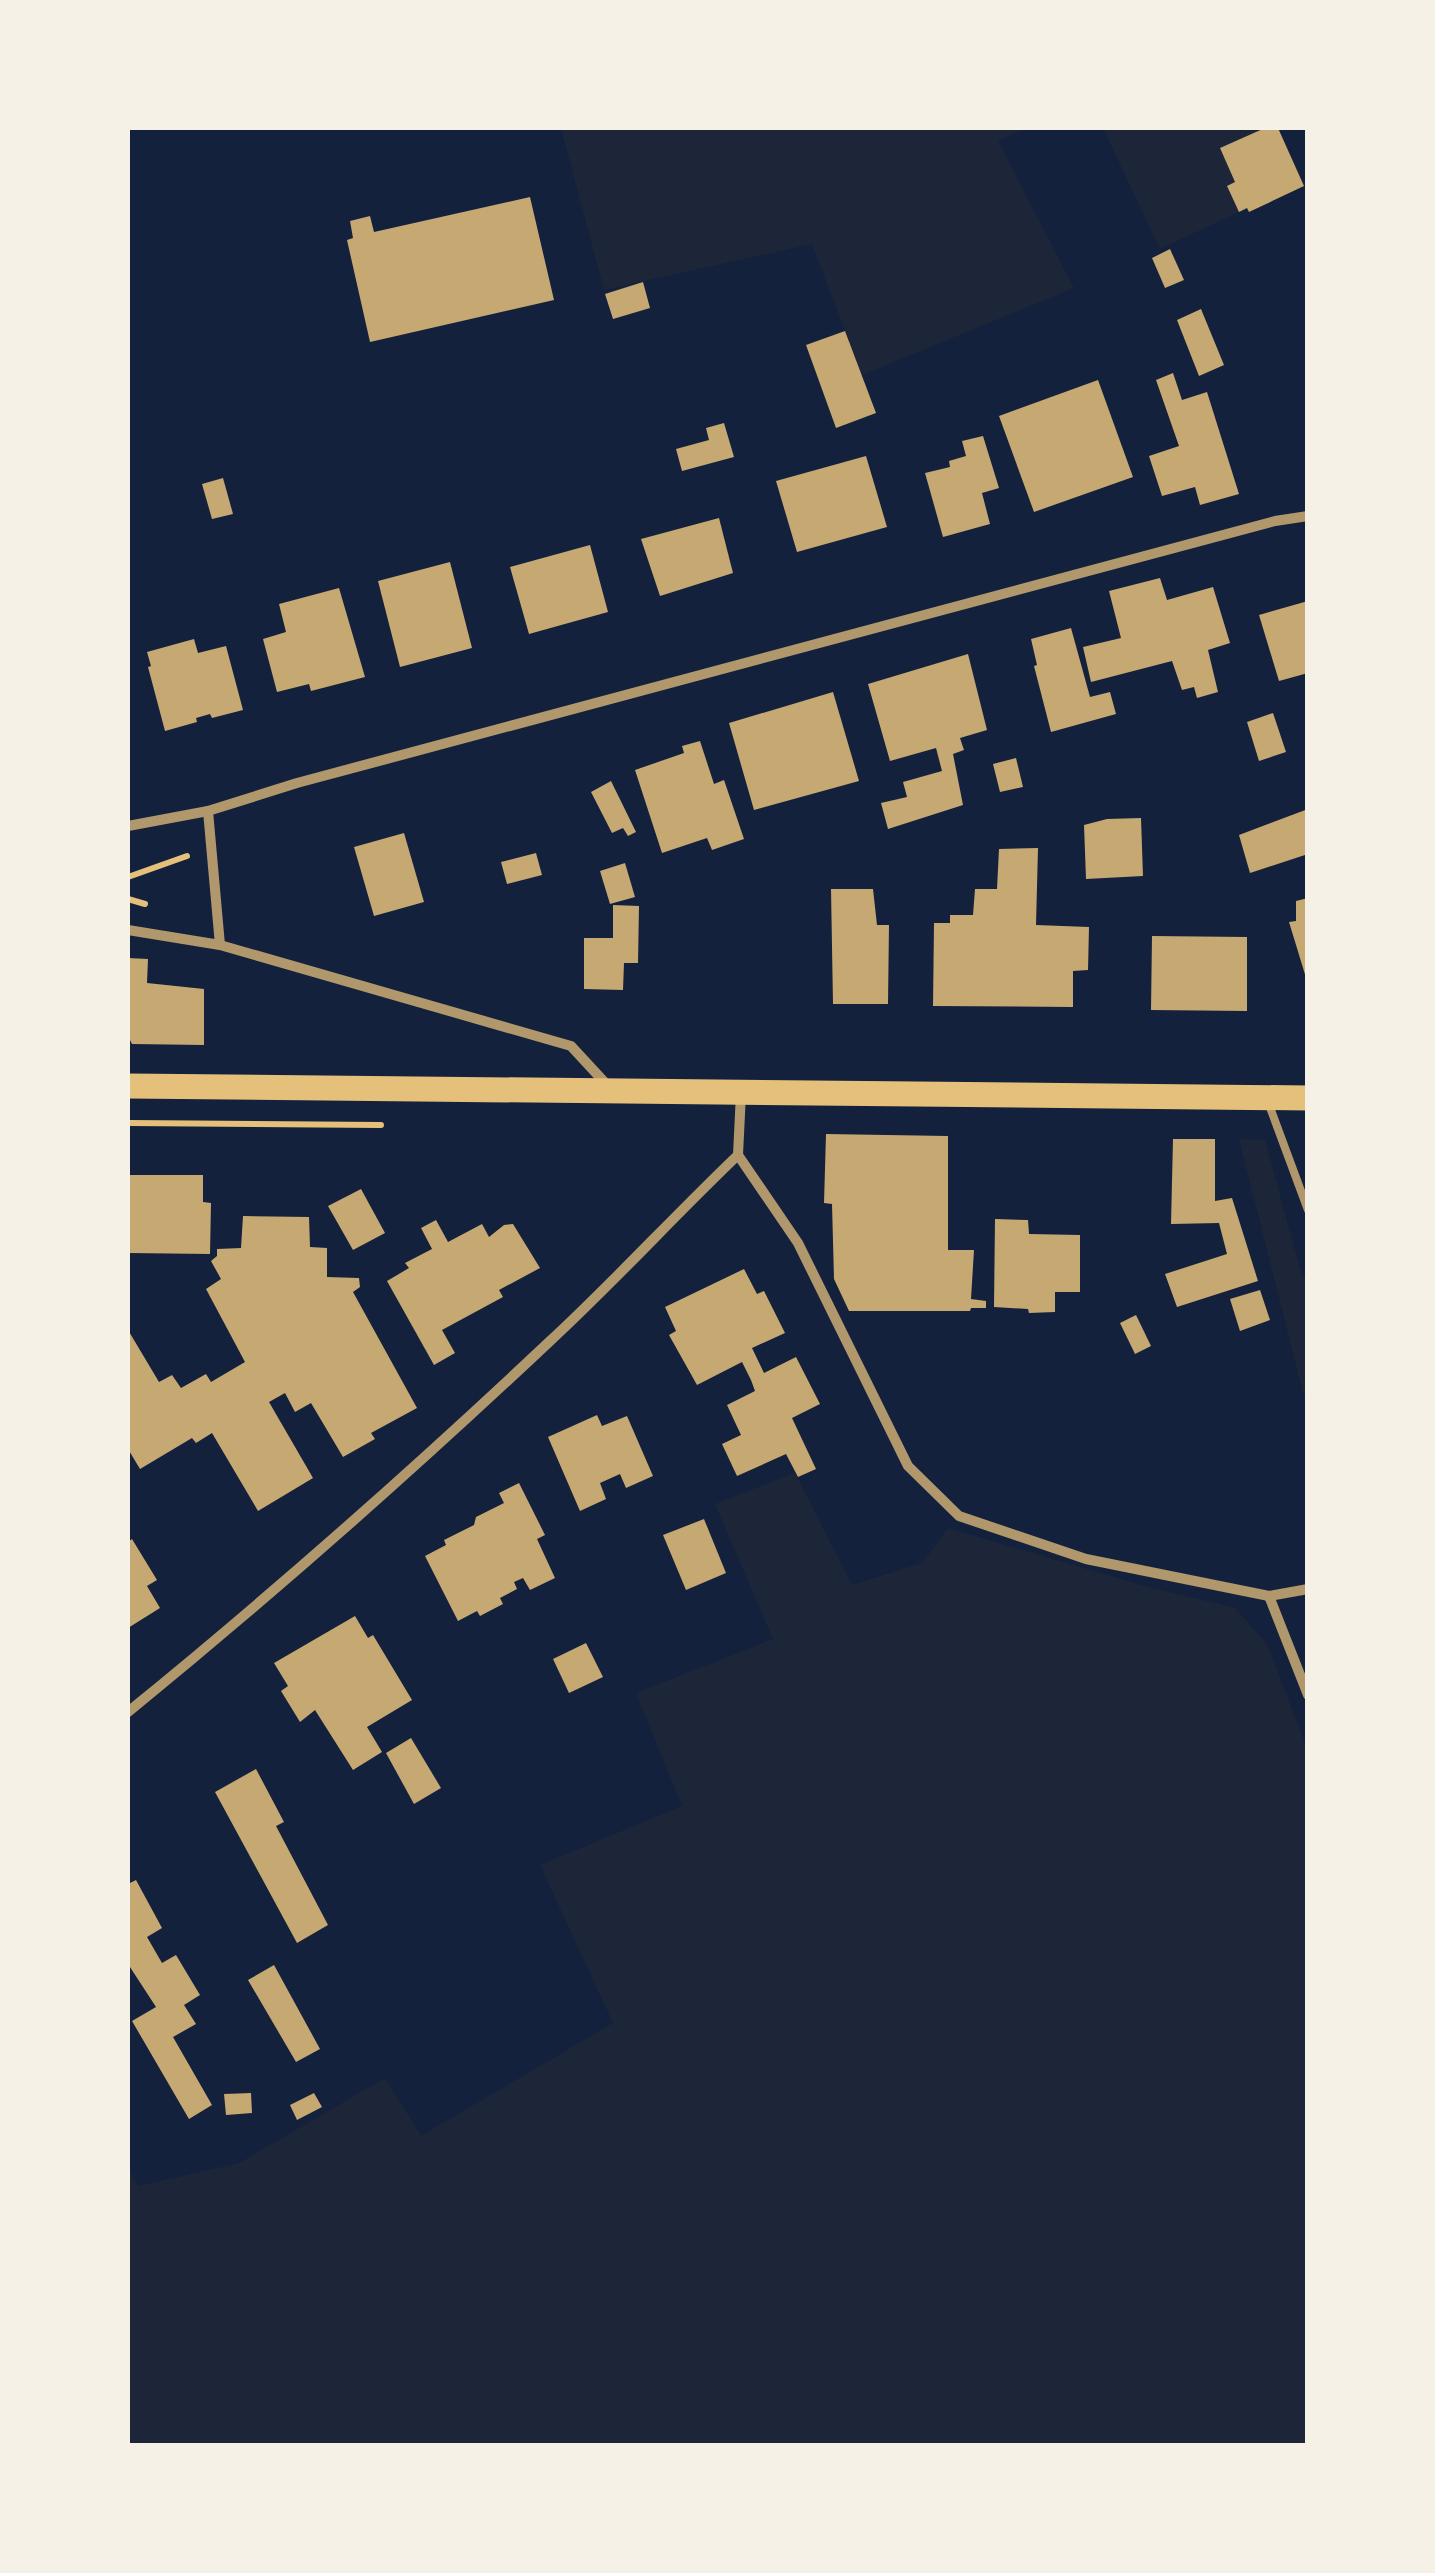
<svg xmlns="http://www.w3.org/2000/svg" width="1435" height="2573" viewBox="0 0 1435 2573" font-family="'Playfair Display',serif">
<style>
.green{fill:#1d2539}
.building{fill:#c6a872}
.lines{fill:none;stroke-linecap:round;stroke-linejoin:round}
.path{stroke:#e5c07b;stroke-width:6}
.service{stroke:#b1986c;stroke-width:8}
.minor{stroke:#b1986c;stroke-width:10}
.primary{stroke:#e5c07b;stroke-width:25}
</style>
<rect width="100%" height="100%" fill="#14213d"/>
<!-- green -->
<g class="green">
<path d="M561,128H1025L998,141L1074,288L862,375L812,244L604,290Z"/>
<path d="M1103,128H1265L1220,148L1235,182L1227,187L1239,212L1160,249Z"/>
<path d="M1239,1139L1265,1140L1302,1276L1307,1277V1409Z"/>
<path d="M795,1473L852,1585L922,1563L948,1528L1141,1585L1235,1608L1267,1644L1307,1748V2445H128V2169L139,2186L239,2163L385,2078L421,2136L613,2023L540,1865L682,1806L636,1693L773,1639L715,1504Z"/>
</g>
<!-- building -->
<g class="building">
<path d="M1265,128H1278L1304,186L1249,212L1247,208L1239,212L1227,186L1235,182L1220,148Z"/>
<path d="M530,197L554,300L370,342L347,240L353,238L350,221L370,216L374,232Z"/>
<path d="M1170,249L1184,280L1165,288L1152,258Z"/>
<path d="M643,282L650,308L613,319L605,294Z"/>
<path d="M1201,309L1224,365L1199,376L1177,320Z"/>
<path d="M845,331L876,413L836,428L806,345Z"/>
<path d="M1173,373L1182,400L1207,392L1239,494L1200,505L1195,487L1162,496L1149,456L1179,446L1156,380Z"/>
<path d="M1098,380L1133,477L1034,512L999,416Z"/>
<path d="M724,423L734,457L682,471L676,449L709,440L706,428Z"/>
<path d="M983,436L999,488L982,493L990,524L943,537L925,473L950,467L949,461L966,456L962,441Z"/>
<path d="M866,456L887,527L797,552L776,481Z"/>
<path d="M223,478L233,514L212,519L202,484Z"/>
<path d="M719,518L733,573L660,596L641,539Z"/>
<path d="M590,545L608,612L529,634L510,567Z"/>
<path d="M450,562L472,648L400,667L378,581Z"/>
<path d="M1160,578L1167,600L1213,587L1230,643L1208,650L1218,692L1197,698L1194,687L1182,690L1172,661L1091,682L1083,647L1121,638L1109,591Z"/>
<path d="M339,588L365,677L311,691L309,684L277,692L263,639L286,632L279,604Z"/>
<path d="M1308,601V673L1279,681L1259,615Z"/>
<path d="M1071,628L1090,697L1110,692L1116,714L1051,732L1034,666L1037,665L1031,639Z"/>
<path d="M194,639L198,653L226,646L243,710L212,718L210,714L196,718L197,722L165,731L148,667L151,666L147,652Z"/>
<path d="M968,654L987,730L960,738L964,750L953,754L963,805L888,829L881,803L907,797L903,782L942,771L936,748L890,761L868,684Z"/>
<path d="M833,692L859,781L754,810L729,723Z"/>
<path d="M1273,713L1286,752L1259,761L1247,722Z"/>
<path d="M700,741L714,784L724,780L744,839L712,850L707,838L662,853L635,770L684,753L682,746Z"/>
<path d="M1016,758L1023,787L1000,792L993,764Z"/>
<path d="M611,781L636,832L628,836L623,828L612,833L591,792Z"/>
<path d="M1308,809V854L1250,873L1239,835Z"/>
<path d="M1141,818L1143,876L1086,879L1084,825L1107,819Z"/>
<path d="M404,833L424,902L374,916L354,847Z"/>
<path d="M1038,848L1036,925L1089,927L1088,970L1073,971V1007L933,1006L934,923H950V915H973L975,889H997L999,849Z"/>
<path d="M536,853L542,875L507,884L501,862Z"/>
<path d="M625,863L635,897L610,904L600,871Z"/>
<path d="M831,889H873L877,925H889L888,1004H833Z"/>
<path d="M1308,898V981H1307L1289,922L1296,921V901Z"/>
<path d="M613,905L639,906L638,963H624L623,990L584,989V938H613Z"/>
<path d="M1152,936L1247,937V1011L1151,1010Z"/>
<path d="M128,958L148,959L147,983L204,989V1045L132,1044L128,1036Z"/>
<path d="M826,1134L948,1136V1250H974L971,1299L986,1301V1308H971L970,1311H849L834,1279L832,1204L824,1203Z"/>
<path d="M1173,1139H1215V1201L1232,1198L1258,1281L1177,1307L1165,1274L1227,1254L1219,1223L1171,1224Z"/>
<path d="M128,1175H203V1202L211,1203L210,1254L128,1253Z"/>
<path d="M361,1189L385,1233L353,1250L328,1206Z"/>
<path d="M243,1216L309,1217L310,1247L327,1248V1277L359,1278L360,1287L353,1292L417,1408L371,1433L375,1439L343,1457L311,1403L295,1412L285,1393L269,1402L313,1478L258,1511L212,1433L196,1443L192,1438L140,1469L128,1449V1330L159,1382L172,1375L181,1388L206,1374L211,1382L245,1362L206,1289L221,1279L211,1261L217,1256V1249L241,1248Z"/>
<path d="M995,1219L1028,1220L1029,1234L1080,1235V1292H1055V1312L1029,1313L1028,1309L994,1307Z"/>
<path d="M436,1220L448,1242L482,1224L489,1237L504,1225L513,1224L540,1268L499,1290L503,1297L442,1330L455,1353L434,1365L387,1281L409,1268L405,1263L432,1249L421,1228Z"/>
<path d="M744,1269L757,1294L764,1291L785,1333L752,1348L764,1373L796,1357L820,1404L792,1418L816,1469L798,1477L786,1454L737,1476L722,1444L741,1435L727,1405L755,1391L751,1380L742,1362L697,1385L669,1335L676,1331L665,1307Z"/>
<path d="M1260,1290L1270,1320L1240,1331L1230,1299Z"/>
<path d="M1136,1315L1151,1346L1135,1354L1120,1323Z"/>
<path d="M597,1415L602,1426L627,1416L653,1476L626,1488L620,1474L600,1483L606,1499L580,1511L548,1437Z"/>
<path d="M519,1483L545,1535L537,1539L555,1578L530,1590L523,1578L514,1582L517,1589L500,1598L503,1604L480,1616L477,1611L458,1621L425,1556L446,1545L444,1540L474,1525L476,1517L504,1503L499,1493Z"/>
<path d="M704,1519L726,1573L686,1590L663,1535Z"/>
<path d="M132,1539L157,1580L147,1586L160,1608L128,1628V1542Z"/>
<path d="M355,1616L368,1638L373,1635L412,1700L367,1727L382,1752L353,1770L315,1710L300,1722L281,1691L288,1686L274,1663Z"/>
<path d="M586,1643L603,1677L569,1693L553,1659Z"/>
<path d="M411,1738L441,1788L414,1804L386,1753Z"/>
<path d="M256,1769L284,1822L276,1826L328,1925L297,1943L215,1792Z"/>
<path d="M128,1877L130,1883L136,1880L162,1928L147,1937L162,1963L176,1955L200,1995L184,2005L196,2024L173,2037L212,2105L189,2119L132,2021L156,2007L128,1964Z"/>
<path d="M274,1965L320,2049L296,2062L248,1980Z"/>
<path d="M251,2093L252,2113L226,2115L224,2094Z"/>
<path d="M314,2093L322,2107L297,2120L290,2105Z"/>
</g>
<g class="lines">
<!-- path -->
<g class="path">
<path d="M128,877L187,856"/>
<path d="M128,899L145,904"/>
<path d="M128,1123L381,1125"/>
</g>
<!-- service -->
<path class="service" d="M1268,1102L1308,1210"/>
<!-- minor -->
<g class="minor">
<path d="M208,811L220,945L571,1046L608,1086"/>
<path d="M128,826L208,811L297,783L1275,521L1308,516"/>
<path d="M128,930L220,945"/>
<path d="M738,1155L798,1243L908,1466L959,1516L1086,1559L1269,1596L1308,1589"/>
<path d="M1269,1596L1308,1695"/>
<path d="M128,1712C273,1594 413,1470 549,1342C614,1282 674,1216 738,1155L741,1093"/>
</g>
<!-- primary -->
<path class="primary" d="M128,1086L1308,1098"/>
</g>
<!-- border -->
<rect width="1435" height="2573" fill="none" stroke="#f6f1e7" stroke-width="260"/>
</svg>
